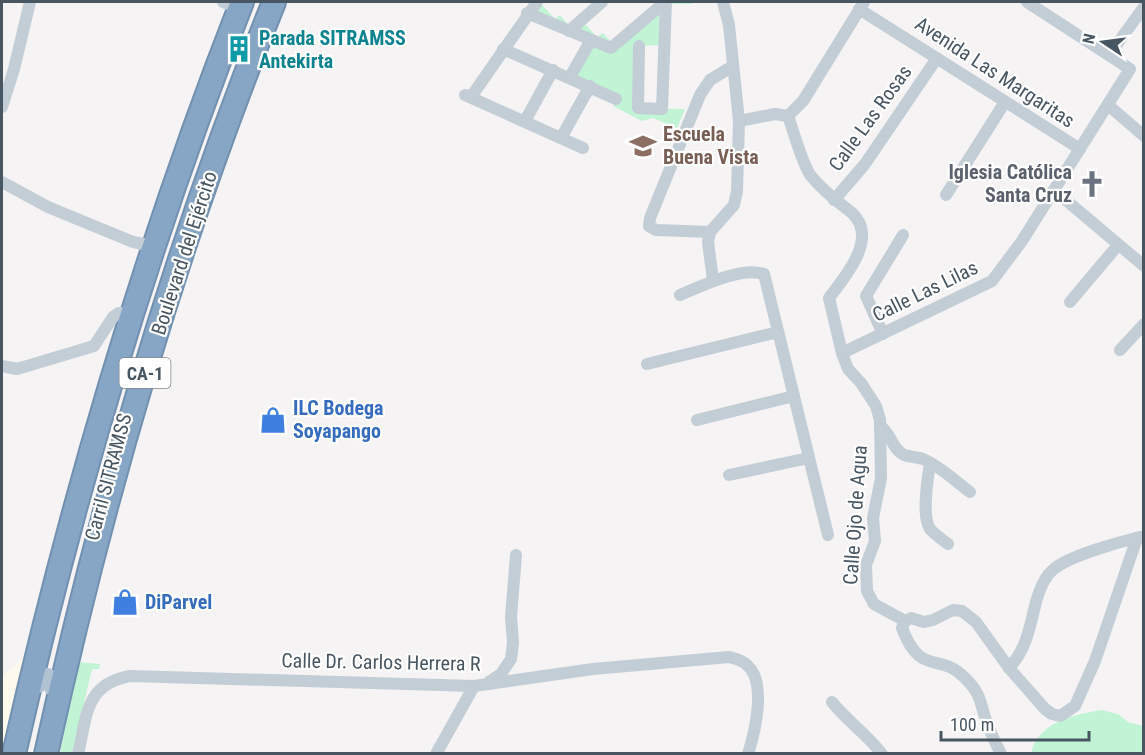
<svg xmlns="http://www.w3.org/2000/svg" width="1145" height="755" viewBox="0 0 1145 755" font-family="'Roboto Condensed',sans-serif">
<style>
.commercial{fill:#fef9ee}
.green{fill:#c0f4d4}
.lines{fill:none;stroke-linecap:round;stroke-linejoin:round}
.highway-casing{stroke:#7290b0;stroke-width:26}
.street{stroke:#c3cdd5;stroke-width:12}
.primary{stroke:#b1c2d3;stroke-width:20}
.highway{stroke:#87a5c4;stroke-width:22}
.labels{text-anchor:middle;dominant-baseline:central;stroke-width:4.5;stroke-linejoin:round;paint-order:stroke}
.shield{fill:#fff;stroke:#7f8991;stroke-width:1.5}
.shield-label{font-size:18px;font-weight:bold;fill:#485662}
.culture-label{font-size:20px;font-weight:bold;fill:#0d838f;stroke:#fff;text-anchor:start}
.street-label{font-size:20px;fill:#485662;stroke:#fff}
.education-label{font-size:20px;font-weight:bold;fill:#785e54;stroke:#fff;text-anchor:start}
.worship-label{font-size:20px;font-weight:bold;fill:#5b616d;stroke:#fff;text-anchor:end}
.shop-label{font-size:20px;font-weight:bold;fill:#366cbe;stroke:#fff;text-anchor:start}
</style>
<rect width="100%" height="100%" fill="#f5f3f3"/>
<!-- commercial -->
<path class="commercial" d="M25,656L3,750H2V676Z"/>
<!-- green -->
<g class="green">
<path d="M665,2H692V4H666L664,45L640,46L638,108L685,109L677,128L653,118L642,121L613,106L616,99L570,77L590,40L531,14L542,5L555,19L560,15L571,28L581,20L597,37L603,33L614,45Z"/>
<path d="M78,662L100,664L99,669H92L72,753L60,754Z"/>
<path d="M1102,710L1118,714L1128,722L1143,726V753L1031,754C1037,722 1076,714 1102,710Z"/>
</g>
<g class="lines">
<defs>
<g id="highway">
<path d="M14,754C72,498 146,246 242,2"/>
<path d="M46,754C102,498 176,244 274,2"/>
</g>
</defs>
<!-- highway casing -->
<use href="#highway" class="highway-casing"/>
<!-- street -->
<g class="street">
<path d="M223,2L240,8"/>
<path d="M859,9L1080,149"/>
<path d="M527,13L611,48L665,2"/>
<path d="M569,31L602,2"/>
<path d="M639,46L638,108L662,109L666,2"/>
<path d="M503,49L616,99"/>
<path d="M1109,55L1144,7"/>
<path d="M570,77L591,40"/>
<path d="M465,95L583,148"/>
<path d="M471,97L537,2"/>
<path d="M1108,105L1144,136"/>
<path d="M2,107L14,69L30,2"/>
<path d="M788,116C794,132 802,164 811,176C824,192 837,201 852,213C879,238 845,277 829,298L842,353L848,369L861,383L876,406L880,420L881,478L873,518L875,541L866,565L867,591L874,604L905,621"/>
<path d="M525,121L553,70"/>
<path d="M739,121L775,114L788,116L803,101L864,2"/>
<path d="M561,138L590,86"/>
<path d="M2,182L48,207L133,242L154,246"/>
<path d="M1054,190L1144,266"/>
<path d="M946,195L1005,102"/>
<path d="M834,200L865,164L937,58"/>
<path d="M710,232L656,230L649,226L650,218L700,95L710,80L733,66"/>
<path d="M713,280L708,242L710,232L734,205L737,191L739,121L729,25L723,2"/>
<path d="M680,295C701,286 742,266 764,274L828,535"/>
<path d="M1070,302L1118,245"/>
<path d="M883,334L866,296L903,235"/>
<path d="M1120,350L1144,324"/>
<path d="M842,353L992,281L1022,241L1130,69L1027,2"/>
<path d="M647,364L778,332"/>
<path d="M2,366L17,369L94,346L113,317L119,313L132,314"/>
<path d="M697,420L794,396"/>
<path d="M880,426C891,433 892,449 904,455C910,457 917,457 923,459C940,466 955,481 970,492"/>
<path d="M930,463C928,478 921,515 930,529C934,534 943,540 948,544"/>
<path d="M729,475L809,458"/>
<path d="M905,621L911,618L924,622L933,620L953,610L962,611L976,622L1009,668L1045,709L1052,714L1060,716L1075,706L1095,661L1137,538"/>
<path d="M905,621L902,628C921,678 939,651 965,678C983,696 979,702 987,723C991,734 996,744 1001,754"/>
<path d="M1009,668C1025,651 1029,631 1034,610C1037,597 1043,577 1054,569C1069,556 1119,542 1140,537"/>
<path d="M489,682L501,674L511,659L513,643L511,617L516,555"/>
<path d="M832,702C847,721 867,734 882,754"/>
<path d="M78,754C87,716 85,684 130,676L474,686L593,669L729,657C736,659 742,660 747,665C767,682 755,732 748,754"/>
<path d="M436,754L474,686"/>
</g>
<!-- primary -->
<path class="primary" d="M38,683L40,680L47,678L53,683L54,687"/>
<!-- highway -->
<use href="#highway" class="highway"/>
</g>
<!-- icons -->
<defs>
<symbol id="building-bare" viewBox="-9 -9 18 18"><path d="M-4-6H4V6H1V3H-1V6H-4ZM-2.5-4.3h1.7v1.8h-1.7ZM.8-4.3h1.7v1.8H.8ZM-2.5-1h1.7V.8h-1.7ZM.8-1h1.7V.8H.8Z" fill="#0f9aa8" stroke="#fff" stroke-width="2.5" paint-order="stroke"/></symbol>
<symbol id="school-bare" viewBox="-9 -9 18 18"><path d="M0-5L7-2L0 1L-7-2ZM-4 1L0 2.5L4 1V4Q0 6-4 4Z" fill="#8d6e63" stroke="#fff" stroke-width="2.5" paint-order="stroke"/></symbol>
<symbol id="church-bare" viewBox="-9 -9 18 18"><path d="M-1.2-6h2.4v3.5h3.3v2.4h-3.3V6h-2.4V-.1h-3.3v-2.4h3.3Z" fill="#6b7280" stroke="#fff" stroke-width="2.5" paint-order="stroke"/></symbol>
<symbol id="shop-bare" viewBox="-9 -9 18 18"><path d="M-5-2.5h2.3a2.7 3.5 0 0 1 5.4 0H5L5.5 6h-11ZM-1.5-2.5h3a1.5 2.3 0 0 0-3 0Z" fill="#3f7fe0" stroke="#fff" stroke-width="2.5" paint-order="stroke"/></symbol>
</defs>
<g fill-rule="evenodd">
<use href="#building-bare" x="220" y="30" width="38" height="38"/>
<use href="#school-bare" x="624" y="127" width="38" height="38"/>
<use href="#church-bare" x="1073" y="165" width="38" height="38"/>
<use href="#shop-bare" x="254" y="401" width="38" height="38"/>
<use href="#shop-bare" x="106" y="583" width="38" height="38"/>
</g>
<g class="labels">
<!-- shield labels -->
<rect class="shield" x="119.5" y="358" width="51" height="30" rx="4.5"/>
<g class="shield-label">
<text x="145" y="373">CA-1</text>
</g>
<!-- culture labels -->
<g class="culture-label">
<text x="259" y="38">Parada SITRAMSS<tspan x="259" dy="23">Antekirta</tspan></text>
</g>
<!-- street labels -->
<g class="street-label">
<text transform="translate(995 72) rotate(33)">Avenida Las Margaritas</text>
<text transform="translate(870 118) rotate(-54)">Calle Las Rosas</text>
<text transform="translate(184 253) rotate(-72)">Boulevard del Ejército</text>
<text transform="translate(925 291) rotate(-26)">Calle Las Lilas</text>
<text transform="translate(108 477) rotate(-75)">Carril SITRAMSS</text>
<text transform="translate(855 515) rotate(-86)">Calle Ojo de Agua</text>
<text transform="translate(381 662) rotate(1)">Calle Dr. Carlos Herrera R</text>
</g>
<!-- education labels -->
<g class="education-label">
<text x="663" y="134">Escuela<tspan x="663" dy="23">Buena Vista</tspan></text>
</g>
<!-- worship labels -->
<g class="worship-label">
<text x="1072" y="172">Iglesia Católica<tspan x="1072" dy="23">Santa Cruz</tspan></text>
</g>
<!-- shop labels -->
<g class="shop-label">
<text x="293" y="408">ILC Bodega<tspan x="293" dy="23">Soyapango</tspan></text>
<text x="145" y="602">DiParvel</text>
</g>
</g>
<!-- border -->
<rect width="1145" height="755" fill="none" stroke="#485662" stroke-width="6"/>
<!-- north arrow -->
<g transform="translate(1103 42) rotate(283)" stroke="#ffffff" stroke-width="4.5" paint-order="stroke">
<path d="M0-4.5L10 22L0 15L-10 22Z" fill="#485662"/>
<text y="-9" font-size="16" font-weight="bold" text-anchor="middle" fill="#485662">N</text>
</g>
<!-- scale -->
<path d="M941 731v9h148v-9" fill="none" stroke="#485662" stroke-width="3"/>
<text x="950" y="731" font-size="18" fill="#485662" stroke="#ffffff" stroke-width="4.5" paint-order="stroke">100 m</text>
</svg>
